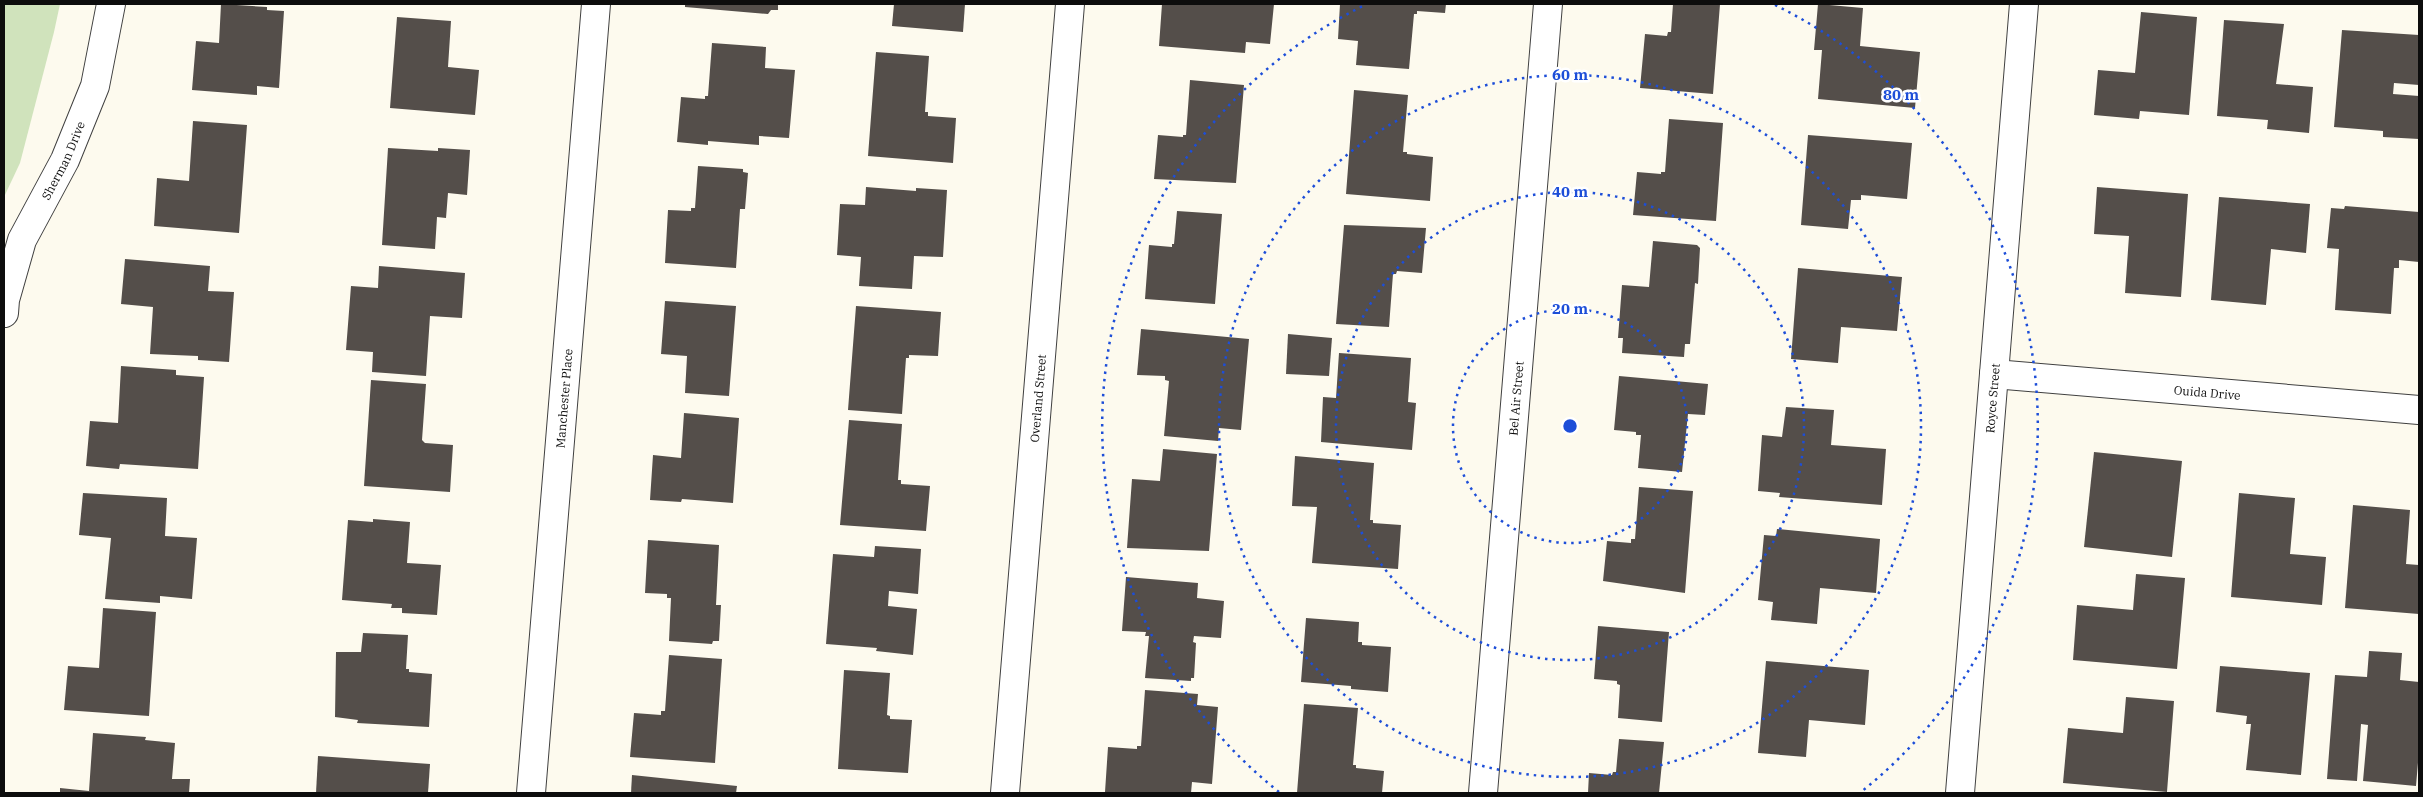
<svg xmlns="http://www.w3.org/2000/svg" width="2423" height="797" viewBox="0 0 2423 797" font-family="'IBM Plex Serif',serif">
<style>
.green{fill:#d0e3bc}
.building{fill:#544e4a}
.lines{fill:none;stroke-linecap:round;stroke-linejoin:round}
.minor-casing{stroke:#404040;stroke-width:30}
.minor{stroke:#fff;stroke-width:28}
.ring{fill:none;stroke:#1d4ed8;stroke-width:2.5;stroke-dasharray:2.5 5}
.labels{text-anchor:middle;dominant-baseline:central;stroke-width:5;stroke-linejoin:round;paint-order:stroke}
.street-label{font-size:12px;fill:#0d0d0d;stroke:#fff}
.centre{fill:#1d4ed8;stroke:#fff;stroke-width:2.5}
.ring-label{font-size:15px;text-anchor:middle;font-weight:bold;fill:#1d4ed8;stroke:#fff;stroke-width:5;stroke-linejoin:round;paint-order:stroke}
</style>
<rect width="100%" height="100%" fill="#fdfaee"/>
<!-- green -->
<path class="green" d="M4,4H60L54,32L20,163L4,197Z"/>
<!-- building -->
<g class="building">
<path d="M221,4L267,7V10L284,11L279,88L257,86V95L192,90L196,41L219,43Z"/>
<path d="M685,4H778V10H771L768,14L685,7Z"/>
<path d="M894,4H965L963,32L892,26Z"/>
<path d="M1162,4H1274L1270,44L1246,42L1245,53L1159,46Z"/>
<path d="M1340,4H1446L1445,13L1417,11V14H1414L1409,69L1356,65L1358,41L1338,39Z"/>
<path d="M1673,4H1720L1713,94L1640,88L1645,34L1667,36L1668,32H1671Z"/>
<path d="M1818,4L1863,8L1860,46L1920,52L1915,108L1818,99L1822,50H1814Z"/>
<path d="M2141,12L2197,17L2189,115L2140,111L2139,119L2094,115L2098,70L2135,73Z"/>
<path d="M397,17L451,21L448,67L479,70L475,115L390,108Z"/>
<path d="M2224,20L2284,24L2276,84L2313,87L2309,133L2267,129L2268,120L2217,116Z"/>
<path d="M2342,30L2419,35V85L2394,83L2393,94L2419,96V139L2383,137V131L2334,127Z"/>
<path d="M712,43L766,47L765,68L795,70L789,138L759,136V145L708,141V145L677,142L681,97L705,99V96H708Z"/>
<path d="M876,52L929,56L925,112H928V116L956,118L953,163L868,156Z"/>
<path d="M1190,80L1244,85L1236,183L1154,179L1158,135L1183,137V135H1186Z"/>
<path d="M1354,90L1408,95L1403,152H1407V154L1433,157L1430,201L1346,194Z"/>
<path d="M1669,119L1723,123L1716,221L1633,215L1637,172L1661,174V172H1665Z"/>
<path d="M193,121L247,125L239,233L154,226L157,178L189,181Z"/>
<path d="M1808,135L1912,143L1907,199L1861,195V200H1851L1848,229L1801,225Z"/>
<path d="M388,148L438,151V148L470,150L467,195L448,193L446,218L437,217L435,249L382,245Z"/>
<path d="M698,166L743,169V172L748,173L745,209H740L736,268L665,263L668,210L691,211V208H695Z"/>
<path d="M866,187L916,191V188L947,190L943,257L914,256L912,289L859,286L861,257L837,255L840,204L865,205Z"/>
<path d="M2097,187L2188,194L2181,297L2125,293L2129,236L2094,234Z"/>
<path d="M2219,197L2310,204L2306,253L2271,249L2266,305L2211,300Z"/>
<path d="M2345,206L2419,212V262L2399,260V268H2394L2391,314L2335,310L2339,249L2327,248L2331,208L2344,209Z"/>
<path d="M1177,211L1222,214L1215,304L1145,299L1149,245L1172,247V244H1174Z"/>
<path d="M1344,225L1426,228L1422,273L1397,271L1396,274H1393L1389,327L1336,324Z"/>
<path d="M1653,241L1697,245L1700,248L1698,284L1695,283L1690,344H1685L1684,357L1622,353L1623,338H1618L1622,285L1649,287Z"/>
<path d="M125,259L210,266L208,291L234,292L229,362L198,360V356L150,354L153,307L121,304Z"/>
<path d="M379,266L465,273L462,318L430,316L426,376L372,372L373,352L346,350L351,286L378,288Z"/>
<path d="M1798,268L1902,277L1897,331L1841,327L1838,363L1791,359Z"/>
<path d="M665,301L736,306L729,396L685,393L687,356L661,354Z"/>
<path d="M856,306L941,312L938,356L909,355V358H906L902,414L848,410Z"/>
<path d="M1141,329L1249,339L1241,430L1219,428L1218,441L1164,436L1169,381L1165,380V376L1137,375Z"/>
<path d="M1288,334L1332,338L1329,376L1286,374Z"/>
<path d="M1339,353L1411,358L1408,402L1416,403L1412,450L1321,442L1323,397L1336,398Z"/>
<path d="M121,366L176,370V375L204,377L198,469L120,464L119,469L86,466L90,421L118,423Z"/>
<path d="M1619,376L1708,384L1705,415L1688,414L1682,472L1638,468L1641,435H1636V432L1614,430Z"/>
<path d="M371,380L426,384L422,440L425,443L453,445L450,492L364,486Z"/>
<path d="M1786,407L1834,410L1831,445L1886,449L1882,505L1779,497L1780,493L1758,491L1762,435L1782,437Z"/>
<path d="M684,413L739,418L733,503L682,499L681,502L650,500L653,455L681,458Z"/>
<path d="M849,420L902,424L898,480H901V484L930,486L926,531L840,525Z"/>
<path d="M1163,449L1217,454L1209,551L1127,548L1132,479L1160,481Z"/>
<path d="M2094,452L2182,461L2172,557L2084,547Z"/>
<path d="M1295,456L1374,463L1370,520H1373V523L1401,525L1398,569L1312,563L1317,507L1292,506Z"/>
<path d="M1639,487L1693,491L1685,593L1603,581L1607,541L1631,543V539H1635Z"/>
<path d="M83,493L167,498L165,536L197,538L192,599L160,596V603L105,599L111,538L79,535Z"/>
<path d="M2239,493L2295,498L2290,554L2326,557L2322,605L2231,597Z"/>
<path d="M2353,505L2410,510L2406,564L2419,565V614L2345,608Z"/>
<path d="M373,519L410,522L407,563L441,565L437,615L402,613V608H391L392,604L342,600L348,520L373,522Z"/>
<path d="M1777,529L1880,539L1876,593L1820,588L1817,624L1771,620L1773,602L1758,600L1764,535L1776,536Z"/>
<path d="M648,540L719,545L716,605H721L719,641H713L712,644L669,641L671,598H667V594L645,593Z"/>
<path d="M875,546L921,549L918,594L889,591L888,606L917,609L913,655L876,651L877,648L826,644L833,554L874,557Z"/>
<path d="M2136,574L2185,578L2177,669L2073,660L2077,605L2133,610Z"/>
<path d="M1126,577L1198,583L1197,598L1224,601L1221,638L1194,636L1193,642L1196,643L1194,678H1191V681L1145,678L1149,636H1145L1146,632L1122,631Z"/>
<path d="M103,608L156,612L149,716L64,710L68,666L99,668Z"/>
<path d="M1306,618L1359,622L1358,642H1362V645L1391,647L1388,692L1351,689V686L1301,682Z"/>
<path d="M1598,626L1669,632L1662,722L1618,718L1620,685L1617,684V681L1594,679Z"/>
<path d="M363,633L408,635L406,669H409V672L432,674L429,727L357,723L358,720L335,717L336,652H361Z"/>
<path d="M2369,651L2402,653L2400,680L2419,682V751L2416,786L2363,781L2368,725L2361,724L2357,781L2327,779L2335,675L2367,677Z"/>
<path d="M669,655L722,659L715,763L630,757L634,713L661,715V711H665Z"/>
<path d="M1766,661L1869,670L1865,725L1809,720L1806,757L1758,753Z"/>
<path d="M2220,666L2310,673L2301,775L2246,770L2251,724H2246L2247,716L2216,712Z"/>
<path d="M844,670L890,673L887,715L890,716V719L912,720L908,773L838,769Z"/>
<path d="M1145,690L1198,694L1197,705L1218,707L1212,784L1192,782L1191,793L1105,792L1108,747L1137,749V746H1141Z"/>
<path d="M2126,697L2174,701L2167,792L2063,783L2068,728L2123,733Z"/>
<path d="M1304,704L1358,708L1353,765H1356V768L1384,771L1382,793H1297Z"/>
<path d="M93,733L146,737L145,740L175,743L172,779H190L189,793H60V788L89,791Z"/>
<path d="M1619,739L1664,742L1659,793H1588L1589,773L1612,775L1613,772H1616Z"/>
<path d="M318,756L430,764L428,793H316Z"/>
<path d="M632,775L737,786L736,793H631Z"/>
</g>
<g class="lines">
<defs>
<g id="minor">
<path id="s1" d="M4,313L5,300L22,240L65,160L95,86L111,4"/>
<path id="s2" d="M1994,374L2419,410"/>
<path id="s3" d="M531,793L596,4"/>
<path id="s4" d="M1005,793L1070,4"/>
<path id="s5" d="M1483,793L1548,4"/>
<path id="s6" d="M1960,793L2024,4"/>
</g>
</defs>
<!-- minor casing -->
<use href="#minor" class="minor-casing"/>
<!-- minor -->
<use href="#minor" class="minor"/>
</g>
<!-- distance rings -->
<g class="ring">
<circle cx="1570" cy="426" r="117"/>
<circle cx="1570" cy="426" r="234"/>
<circle cx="1570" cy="426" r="351"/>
<path d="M1279 792A468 468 0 0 1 1365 5M1775 5A468 468 0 0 1 1861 792"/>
</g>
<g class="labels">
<!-- street labels -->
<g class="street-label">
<text stroke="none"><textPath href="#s1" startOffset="165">Sherman Drive</textPath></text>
<text stroke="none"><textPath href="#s2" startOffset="214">Ouida Drive</textPath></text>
<text stroke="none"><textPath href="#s3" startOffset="396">Manchester Place</textPath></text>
<text stroke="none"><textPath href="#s4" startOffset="396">Overland Street</textPath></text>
<text stroke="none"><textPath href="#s5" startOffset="396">Bel Air Street</textPath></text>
<text stroke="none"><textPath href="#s6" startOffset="396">Royce Street</textPath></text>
</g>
</g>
<circle cx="1570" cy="426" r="8" class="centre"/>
<g class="ring-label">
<text x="1570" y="80">60 m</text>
<text x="1901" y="100">80 m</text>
<text x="1570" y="197">40 m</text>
<text x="1570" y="314">20 m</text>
</g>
<!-- border -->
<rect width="2423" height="797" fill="none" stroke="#0d0d0d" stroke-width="10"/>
</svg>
